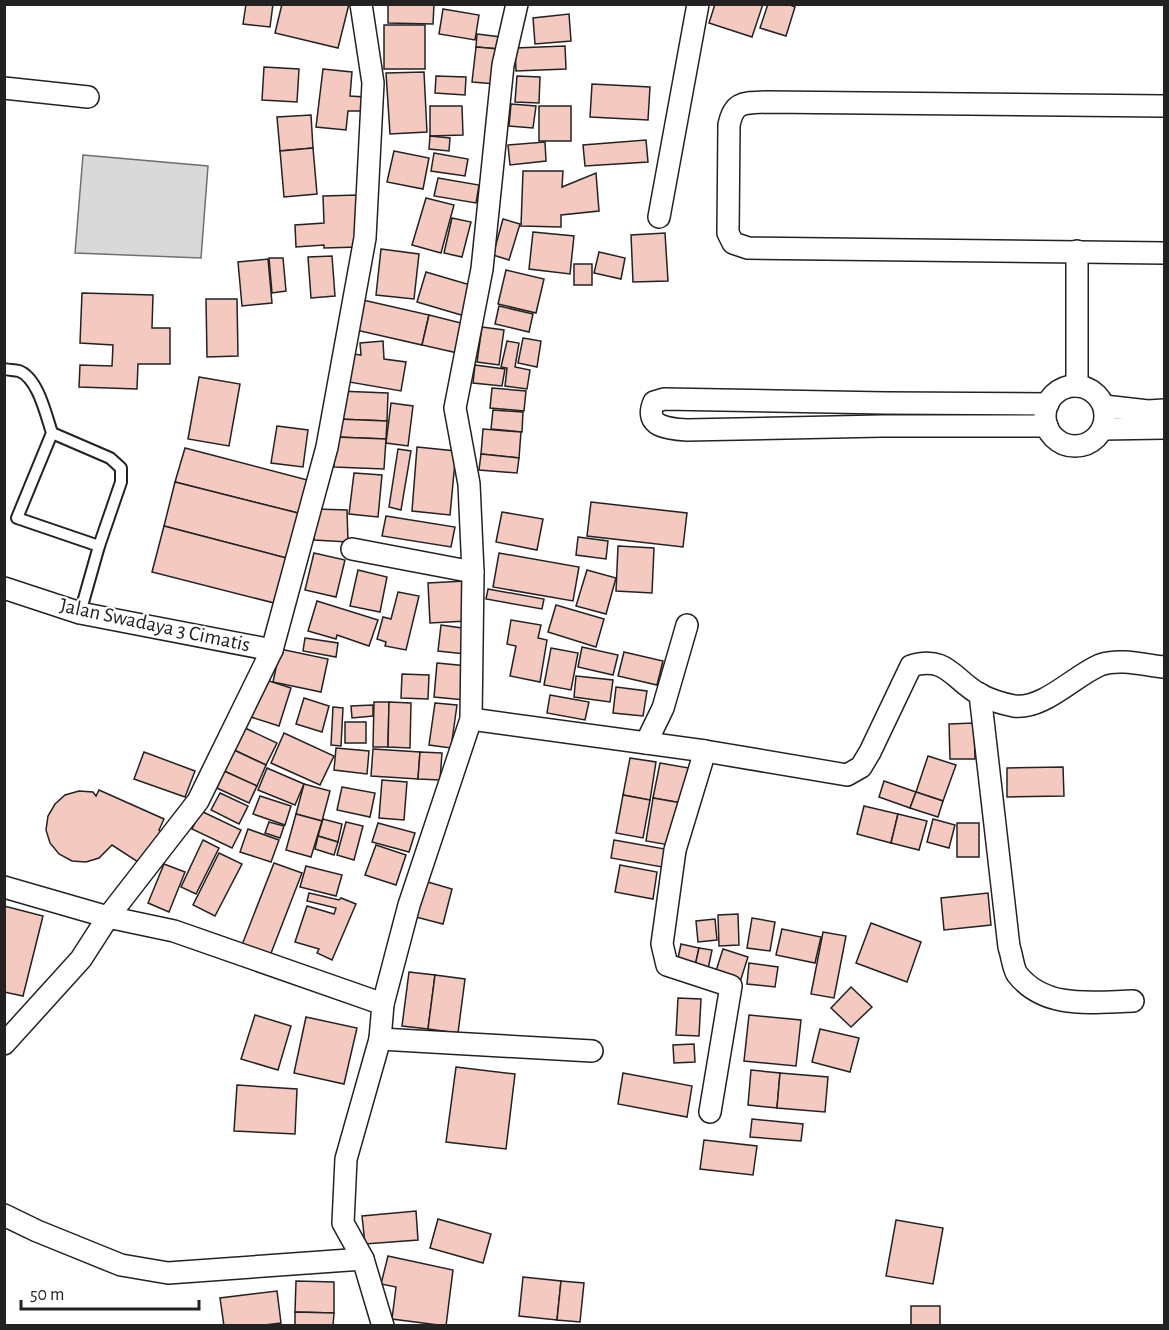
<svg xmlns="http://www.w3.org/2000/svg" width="1169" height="1330" viewBox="0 0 1169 1330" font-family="'Alegreya Sans',sans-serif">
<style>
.water{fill:#d9d9d9;stroke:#6f6f6f;stroke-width:1.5}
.building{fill:#f3c9c0;stroke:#222;stroke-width:1.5}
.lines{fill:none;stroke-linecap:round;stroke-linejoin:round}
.lane-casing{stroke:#222;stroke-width:14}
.street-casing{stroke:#222;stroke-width:24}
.lane{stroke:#fff;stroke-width:10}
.street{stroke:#fff;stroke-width:21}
.labels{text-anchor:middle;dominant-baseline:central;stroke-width:4.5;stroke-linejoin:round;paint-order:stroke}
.street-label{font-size:21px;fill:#222;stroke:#fff}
</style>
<rect width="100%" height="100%" fill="#fff"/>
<!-- water -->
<path class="water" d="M83,155L208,166L201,258L75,253Z"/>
<!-- building -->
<g class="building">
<path d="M246,4H273L270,27L243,24Z"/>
<path d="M282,4H349L338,48L275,33Z"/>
<path d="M388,4H434L433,24L388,23Z"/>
<path d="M715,4H763L752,37L709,23Z"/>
<path d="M768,4H788L795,7L786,36L760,28Z"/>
<path d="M443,9L479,15L475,40L439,34Z"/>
<path d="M569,14L571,41L535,44L533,18Z"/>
<rect x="384" y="25" width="41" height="44"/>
<path d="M477,34L501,37L499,49L476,47Z"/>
<path d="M565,46L566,69L516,71L515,48Z"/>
<path d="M476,47L499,49L496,84L472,82Z"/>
<path d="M264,67L299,69L297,102L262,100Z"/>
<path d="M323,69L352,72L350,96L365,97V111H348L346,130L316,127Z"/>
<path d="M424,72L427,132L390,134L386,73Z"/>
<path d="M436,76L466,77L465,95L435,93Z"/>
<path d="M517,76L540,77L539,103L515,102Z"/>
<path d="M592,84L650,87L648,120L590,117Z"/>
<path d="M511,104L536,106L533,128L509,126Z"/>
<path d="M430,106H462L463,135L430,136Z"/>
<rect x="539" y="106" width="32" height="35"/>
<path d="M311,115L313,148L280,151L277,117Z"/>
<path d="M430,136L450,138L449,151L429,149Z"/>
<path d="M646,140L648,162L585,166L583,145Z"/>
<path d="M545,142L546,161L510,165L508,145Z"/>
<path d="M313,148L317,194L284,197L280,151Z"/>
<path d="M394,151L429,158L423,189L387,182Z"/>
<path d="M434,153L468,159L465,176L431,171Z"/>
<path d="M523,171H563L562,187L596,173L599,211L561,215V227L521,226Z"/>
<path d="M438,178L479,185L476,203L434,196Z"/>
<path d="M358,195L360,247L324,248V245L296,247L295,225L324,223L323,196Z"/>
<path d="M426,198L454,205L441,253L412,245Z"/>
<path d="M452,218L471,222L462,257L444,253Z"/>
<path d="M503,219L520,224L509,260L493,255Z"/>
<path d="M533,232L574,236L570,274L529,269Z"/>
<path d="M665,233L668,281L633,282L631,235Z"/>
<path d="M381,249L419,254L414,299L376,295Z"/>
<path d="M599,252L625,258L621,279L594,273Z"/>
<path d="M332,256L335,296L311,298L308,257Z"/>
<path d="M269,258H283L286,291L272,293Z"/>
<path d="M268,259L272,303L242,306L238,262Z"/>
<rect x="574" y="264" width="18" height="21"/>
<path d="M506,270L544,279L536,313L498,304Z"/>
<path d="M426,272L477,287L468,317L417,302Z"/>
<path d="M82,293L153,295L152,328H170V364H138L137,389L79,387L80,365L112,366L113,345L80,343Z"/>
<path d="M206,299H237L238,356L207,357Z"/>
<path d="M363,300L429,315L422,345L356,330Z"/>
<path d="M499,306L533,314L529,332L495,324Z"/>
<path d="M429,315L469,325L462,354L422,345Z"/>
<path d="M482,327L504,330L499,365L477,362Z"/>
<path d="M523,338L541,341L537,367L518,363Z"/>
<path d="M383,341L384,359L406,362L401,391L349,382L354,354L361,355L360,343Z"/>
<path d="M507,341L519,343L515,367L530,370L527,389L505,386L507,368L501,367Z"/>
<path d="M475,365L505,369L502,386L473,383Z"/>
<path d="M199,377L240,384L229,446L188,439Z"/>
<path d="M492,388L526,391L524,411L490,408Z"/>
<path d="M338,391L388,393L387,421L337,419Z"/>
<path d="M391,403L413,406L408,446L386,443Z"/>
<path d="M493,410L523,412L522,432L491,429Z"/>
<path d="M337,419L387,421L386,439L336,437Z"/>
<path d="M277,426L308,430L303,467L271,463Z"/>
<path d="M483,429L521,432L519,458L481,454Z"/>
<path d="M336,437L386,439L384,469L334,467Z"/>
<path d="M417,447L456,451L450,515L412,511Z"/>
<path d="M185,448L315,482L306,515L175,482Z"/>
<path d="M398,449L411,451L401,510L389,507Z"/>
<path d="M481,454L519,458L517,473L479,470Z"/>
<path d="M354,473L382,475L378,517L349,514Z"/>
<path d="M175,482L306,515L294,560L164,526Z"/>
<path d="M591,502L687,513L683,547L587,536Z"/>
<path d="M316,509L347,510L348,542L314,540Z"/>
<path d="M502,512L543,519L537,550L496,542Z"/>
<path d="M386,516L455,527L451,547L382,536Z"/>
<path d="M164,526L294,560L282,605L152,572Z"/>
<path d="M578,537L608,541L606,559L576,555Z"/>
<path d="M618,546L654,548L652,593L616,591Z"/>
<path d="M314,553L345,560L336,597L305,590Z"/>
<path d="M499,553L579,567L573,601L493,587Z"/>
<path d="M358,570L387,577L380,612L350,606Z"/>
<path d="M587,570L616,578L606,614L576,606Z"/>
<path d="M465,581L467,621L430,623L428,583Z"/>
<path d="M488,589L544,599L542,609L486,599Z"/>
<path d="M398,592L419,596L406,650L385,646L386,642L377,639L383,617L391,619Z"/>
<path d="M317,601L378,620L369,646L337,635L336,639L308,631Z"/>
<path d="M556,605L604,619L596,647L548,632Z"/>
<path d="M511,620L541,625L538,638L547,640L540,682L510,676L516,646L507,644Z"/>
<path d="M441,625L469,629L465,654L438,651Z"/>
<path d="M305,638L338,643L336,657L303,651Z"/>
<path d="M582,647L618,655L613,675L578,667Z"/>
<path d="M551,648L578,653L571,690L544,685Z"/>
<path d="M280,649L328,659L321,692L273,682Z"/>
<path d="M624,652L663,661L657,685L618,676Z"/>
<path d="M437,663L468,666L465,700L434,697Z"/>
<path d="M402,674L429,675L428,699L401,698Z"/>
<path d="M576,676L613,680L610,702L574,697Z"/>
<path d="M263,679L291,688L279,726L251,717Z"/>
<path d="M616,687L647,691L643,716L613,713Z"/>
<path d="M550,695L589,702L585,720L547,713Z"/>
<path d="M304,698L329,706L322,732L296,724Z"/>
<path d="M374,702H389L388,747H373Z"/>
<path d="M389,702L411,703L410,748L388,747Z"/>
<path d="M435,703L457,705L451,748L429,745Z"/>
<path d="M373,705V716L352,718L351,706Z"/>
<path d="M333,707L343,708L341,746L331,745Z"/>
<rect x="345" y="722" width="21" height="21"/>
<path d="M974,723L975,759H950L949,724Z"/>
<path d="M245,728L277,743L266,765L234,750Z"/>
<path d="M284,733L334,756L320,785L271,763Z"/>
<path d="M336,748L369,751L367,774L334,770Z"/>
<path d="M373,749L420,752L418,779L371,776Z"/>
<path d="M234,750L266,765L257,786L224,771Z"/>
<path d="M144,752L195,771L185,797L134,779Z"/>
<path d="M420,752L442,753L440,780L418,779Z"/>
<path d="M928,756L956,765L943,801L916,792Z"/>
<path d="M630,758L656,762L650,800L623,795Z"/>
<path d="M660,763L689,768L682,803L653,798Z"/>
<path d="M1063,767L1064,796L1007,797V768Z"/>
<path d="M267,768L304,784L295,805L258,790Z"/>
<path d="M224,771L257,786L249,803L217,788Z"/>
<path d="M382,780L407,782L404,820L379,818Z"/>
<path d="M884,781L916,792L910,808L879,797Z"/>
<path d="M304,784L330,791L322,821L296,814Z"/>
<path d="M342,787L375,793L370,817L337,810Z"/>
<path d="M99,790L164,819L159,830L170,840L152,864L140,858L138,862L112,845L99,858L86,862L72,861L59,854L50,843L46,830L48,816L55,804L65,795L79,791L93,792L96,796Z"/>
<path d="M916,792L943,801L938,817L910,808Z"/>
<path d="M220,793L248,806L239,824L211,810Z"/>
<path d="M623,795L650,800L643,838L616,833Z"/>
<path d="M260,796L291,806L285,825L253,814Z"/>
<path d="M653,798L682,803L675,846L646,841Z"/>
<path d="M864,806L898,814L891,843L857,834Z"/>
<path d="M201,811L241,830L232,848L192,829Z"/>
<path d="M296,814L322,821L311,857L286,850Z"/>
<path d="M898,814L927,821L919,850L891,843Z"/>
<path d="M323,819L342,824L338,842L318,836Z"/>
<path d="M933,819L955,825L949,848L927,842Z"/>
<path d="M269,822L284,826L280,838L265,833Z"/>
<path d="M346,822L363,826L354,860L337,855Z"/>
<path d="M378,823L415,833L409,852L372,842Z"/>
<rect x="957" y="823" width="22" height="34"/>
<path d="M248,829L279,840L271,862L240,852Z"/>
<path d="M318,836L338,842L334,855L315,849Z"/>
<path d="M203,840L219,848L196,894L181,887Z"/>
<path d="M614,840L665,849L662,867L611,858Z"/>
<path d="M376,845L406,855L396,885L365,875Z"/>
<path d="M219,853L242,864L215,916L193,905Z"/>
<path d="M274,863L302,873L268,961L240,950Z"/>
<path d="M164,864L185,872L169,912L148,903Z"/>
<path d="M620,865L657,872L653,899L615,892Z"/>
<path d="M306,866L342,875L336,896L300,887Z"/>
<path d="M421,880L452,889L443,924L412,916Z"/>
<path d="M309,893L339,900L341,898L356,904L332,960L317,953L319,949L295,942L307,906L334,914L336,908L307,901Z"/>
<path d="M988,893L991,925L944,930L941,898Z"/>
<path d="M4,906L43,916L23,996L4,992Z"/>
<path d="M738,914L739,945L719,946L718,915Z"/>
<path d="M752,918L775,922L770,951L747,948Z"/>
<path d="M715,919L717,940L698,942L696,921Z"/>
<path d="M871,923L921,942L907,982L856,963Z"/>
<path d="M782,929L821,937L815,963L776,955Z"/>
<path d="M823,932L846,936L834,998L811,994Z"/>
<path d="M681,944L699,948L695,966L677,963Z"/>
<path d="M699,948L712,950L708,969L695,966Z"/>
<path d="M723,949L748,957L740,982L715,974Z"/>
<path d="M749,963L778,967L775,987L747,984Z"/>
<path d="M409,972L435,975L428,1029L402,1026Z"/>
<path d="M435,975L465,979L458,1033L428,1029Z"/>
<path d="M851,987L872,1007L851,1027L831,1008Z"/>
<path d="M678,998L701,999L699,1036L676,1035Z"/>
<path d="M255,1015L291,1026L278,1070L241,1059Z"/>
<path d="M749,1015L801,1020L796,1066L744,1061Z"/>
<path d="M306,1017L357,1028L344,1084L294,1073Z"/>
<path d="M820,1029L859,1038L850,1072L812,1062Z"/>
<path d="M694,1044L695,1062L674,1063L673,1045Z"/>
<path d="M456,1067L515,1074L506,1149L446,1142Z"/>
<path d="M751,1070L780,1073L777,1108L748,1105Z"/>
<path d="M623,1073L692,1086L687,1117L618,1104Z"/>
<path d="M780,1073L828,1077L825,1112L777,1108Z"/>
<path d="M237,1085L297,1089L295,1134L234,1131Z"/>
<path d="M752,1119L803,1124L801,1141L750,1137Z"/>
<path d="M704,1140L757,1146L753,1175L700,1169Z"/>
<path d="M416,1211L418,1240L365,1244L362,1216Z"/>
<path d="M438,1219L491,1234L483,1263L430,1248Z"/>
<path d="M896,1220L943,1228L933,1284L886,1276Z"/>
<path d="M388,1256L453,1270L446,1326L392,1319L396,1287L381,1284Z"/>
<path d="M523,1277L561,1281L557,1320L519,1316Z"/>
<path d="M296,1281L334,1282V1313L295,1312Z"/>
<path d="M561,1281L584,1283L580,1322L557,1320Z"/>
<path d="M277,1291L281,1323L257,1326H224L220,1298Z"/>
<rect x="911" y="1306" width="29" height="20"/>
<path d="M295,1312L334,1313L333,1326H295Z"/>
</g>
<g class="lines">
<defs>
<g id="lane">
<path d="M4,369C9,370 14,370 19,371C38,378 46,415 52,433L17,518L99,546"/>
<path d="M52,433L110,458L121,468V482L99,546L80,613"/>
</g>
<g id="street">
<path d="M4,88L88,97"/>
<path d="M1164,106L766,102C744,103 734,101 729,125L728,233L733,243L748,248L1164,253"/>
<path d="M659,217L698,4"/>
<path d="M1077,386V251"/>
<circle cx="1075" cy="416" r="30"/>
<path d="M1104,406L1148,411L1164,410"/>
<path d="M1047,426H882L687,430C669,429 643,427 654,402L664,399L885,403L1048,404"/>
<path d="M1103,429L1164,428"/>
<path d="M352,549L473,572"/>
<path d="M4,588L80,613L272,650"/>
<path d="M980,694L1009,947C1012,955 1013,968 1017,974C1045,1010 1093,1002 1133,1001"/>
<path d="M471,719L705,751L847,775L861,767L870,752L911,666C946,655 953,679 979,694C988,699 1004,704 1014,706C1043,710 1074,676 1100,665C1119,658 1145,665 1164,667"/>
<path d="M646,743L663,708L687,625"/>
<path d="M705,751L675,850L662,944L667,965L731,986L710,1112"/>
<path d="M4,887L108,917L174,931L383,1004"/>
<path d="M380,1039L592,1051"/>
<path d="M4,1044L81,959L108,917L198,801L272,650L327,447L365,238L373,83L361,4"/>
<path d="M4,1215L37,1231L121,1265L168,1273L363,1259"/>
<path d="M383,1326L363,1259L343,1223L346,1159L380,1039L383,1004L409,905L471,719L473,572L469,484L455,408L482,269L503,65L517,4"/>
</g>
</defs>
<!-- lane casing -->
<use href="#lane" class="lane-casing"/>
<!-- street casing -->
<use href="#street" class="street-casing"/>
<!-- lane -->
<use href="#lane" class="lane"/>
<!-- street -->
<use href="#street" class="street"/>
</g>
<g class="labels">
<!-- street labels -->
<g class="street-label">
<text transform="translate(155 625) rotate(12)">Jalan Swadaya 3 Cimatis</text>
</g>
</g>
<!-- border -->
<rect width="1169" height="1330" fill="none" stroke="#222222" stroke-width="12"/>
<!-- scale -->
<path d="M21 1300v9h178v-9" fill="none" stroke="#222222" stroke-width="3"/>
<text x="30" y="1300" font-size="18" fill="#222222" stroke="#ffffff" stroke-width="4.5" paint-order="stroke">50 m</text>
</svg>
